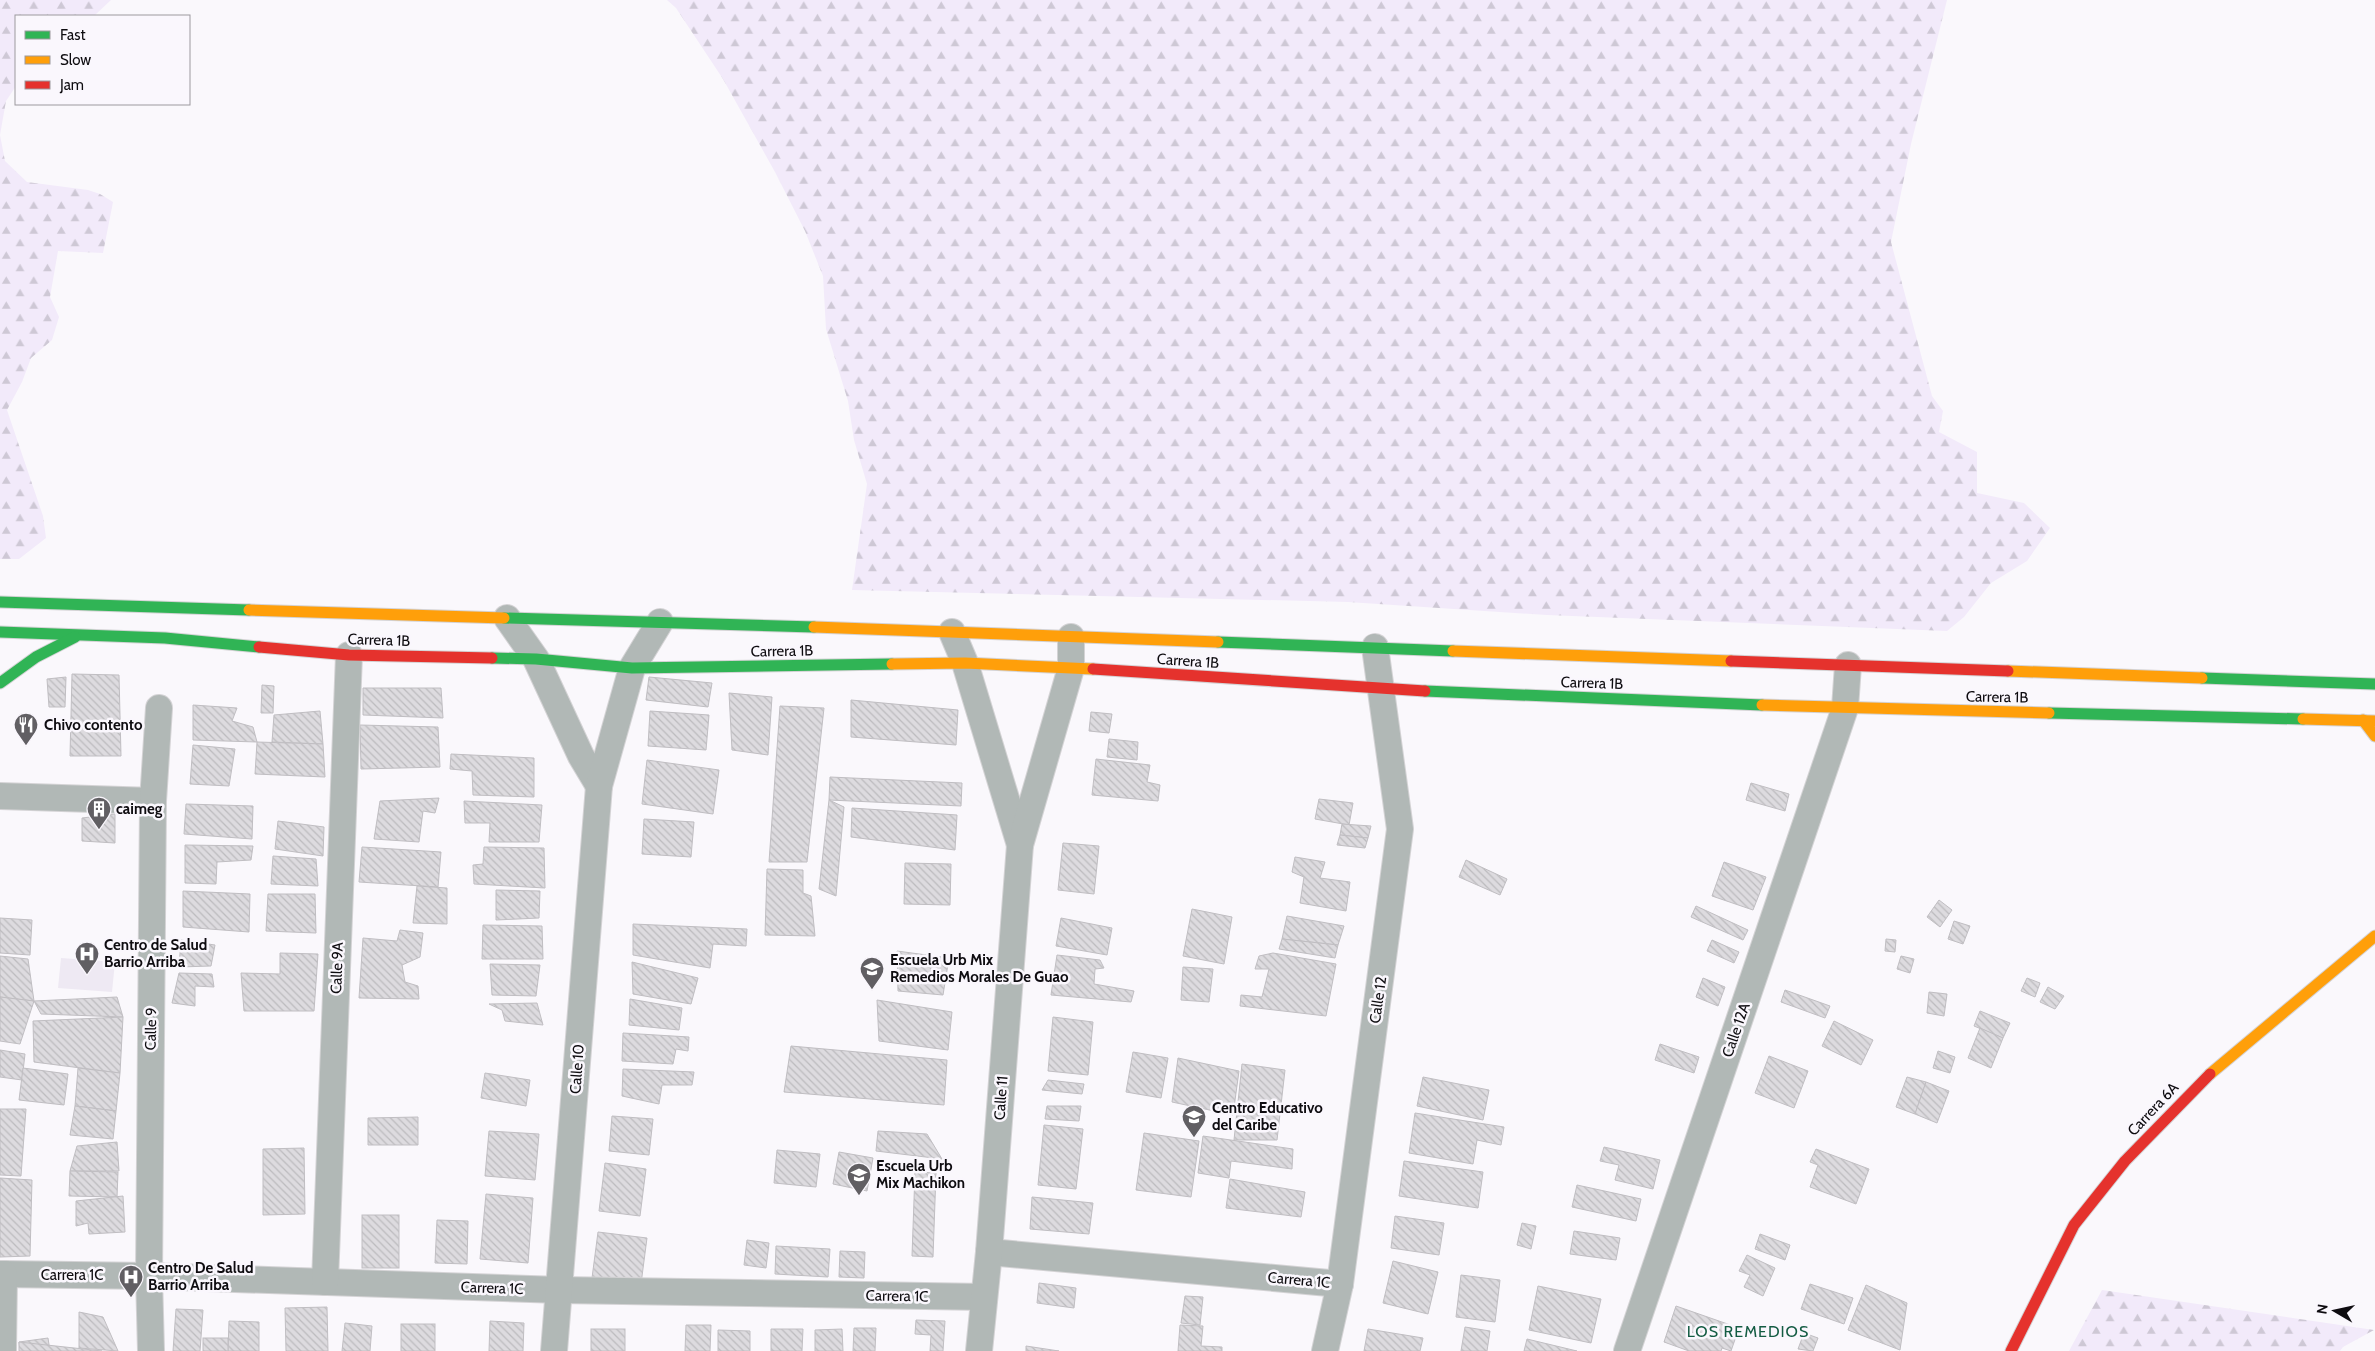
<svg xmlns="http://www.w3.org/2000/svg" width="2375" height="1351" viewBox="0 0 2375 1351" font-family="Cabin,sans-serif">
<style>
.built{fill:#eee9f3}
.forest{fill:url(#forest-firs)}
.building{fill:url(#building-back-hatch);stroke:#c0bec2}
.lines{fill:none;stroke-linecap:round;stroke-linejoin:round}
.street-casing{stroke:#d4d3d5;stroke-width:28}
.fast-casing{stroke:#d4d3d5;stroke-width:13}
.slow-casing{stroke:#d4d3d5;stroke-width:13}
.jam-casing{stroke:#d4d3d5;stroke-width:13}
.street{stroke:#b1b8b6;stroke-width:26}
.fast{stroke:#30b455;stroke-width:11}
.slow{stroke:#ff9f0a;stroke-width:11}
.jam{stroke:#e5322d;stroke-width:11}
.labels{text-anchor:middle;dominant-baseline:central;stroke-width:5;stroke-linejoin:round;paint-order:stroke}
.street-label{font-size:15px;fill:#0e0c10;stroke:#faf7fd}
.poi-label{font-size:15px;font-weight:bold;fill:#0e0c10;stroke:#faf7fd;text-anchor:start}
.neighbourhood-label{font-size:16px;letter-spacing:1px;fill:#145c43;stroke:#faf7fd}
</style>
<defs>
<pattern id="forest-firs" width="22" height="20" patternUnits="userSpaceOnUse" patternTransform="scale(1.25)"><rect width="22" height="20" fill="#f2eafa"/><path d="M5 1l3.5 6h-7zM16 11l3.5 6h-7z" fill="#cec8d5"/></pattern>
<pattern id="building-back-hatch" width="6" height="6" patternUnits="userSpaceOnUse" patternTransform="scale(1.25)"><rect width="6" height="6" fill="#dddbdf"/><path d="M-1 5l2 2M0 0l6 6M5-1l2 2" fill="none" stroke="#bcbbbe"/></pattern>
</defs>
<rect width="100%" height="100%" fill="#faf8fc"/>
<!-- built -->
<path class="built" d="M61,958L115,962L112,992L58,988Z"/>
<!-- forest -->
<g class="forest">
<path d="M0,0H111L94,16H16V86L6,101L0,135L5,161L27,182L88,190L100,194L113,202L103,253L58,251L50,297L59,317L52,340L31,358L22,382L7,410L43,516L46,538L19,559H0Z"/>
<path d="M667,0H1947L1911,144L1891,242L1932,396L1943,411L1939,432L1977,452V493L2024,503L2050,528L2027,561L1991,583L1964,617L1947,631L1547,615L1348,602L852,590L867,484L854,440L848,401L826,329L823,276L805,231L775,172L723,79L676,8Z"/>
<path d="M2102,1290L2374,1330L2343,1347L2340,1351H2069Z"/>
</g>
<!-- building -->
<g class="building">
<path d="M72,674L119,675L121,756H70Z"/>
<path d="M66,677L65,707H49L47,679Z"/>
<path d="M649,677L712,683L708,707L646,700Z"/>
<path d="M262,685L274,686L273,713H261Z"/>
<path d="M363,688H441L443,718L363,715Z"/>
<path d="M729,693L772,697L768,755L732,750Z"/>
<path d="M851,700L958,710L956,745L851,737Z"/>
<path d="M193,705L237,708L232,721L253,727L257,742L193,740Z"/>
<path d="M780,706L824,708L807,862H769Z"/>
<path d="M320,711L323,744L272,742L274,715Z"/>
<path d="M650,711L709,715L706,750L648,746Z"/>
<path d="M1091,712L1112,714L1109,733L1089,731Z"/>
<path d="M360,725L438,727L440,767L361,769Z"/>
<path d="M1109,739L1138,742L1137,760L1107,757Z"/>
<path d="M257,742L323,744L325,777L255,774Z"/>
<path d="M193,745L235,749L229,786L190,784Z"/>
<path d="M451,754L534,758V797L473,795L472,771L450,769Z"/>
<path d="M1096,759L1150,765L1147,782L1160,785L1158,801L1092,795Z"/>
<path d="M647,760L719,770L713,814L642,804Z"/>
<path d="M830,777L962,783L961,806L829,800Z"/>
<path d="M1751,783L1789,794L1785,811L1746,800Z"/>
<path d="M439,798L435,813L423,811L419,842L374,839L380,801Z"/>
<path d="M1319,799L1353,803L1349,825L1315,819Z"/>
<path d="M829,800L844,807L836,896L819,889Z"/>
<path d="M464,801L542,805L539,842H489L490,823H465Z"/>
<path d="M186,804L253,806L252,839L184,834Z"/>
<path d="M852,808L957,815L955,850L851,837Z"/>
<path d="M115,814V843L82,841V818Z"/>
<path d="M644,819L694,822L691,857L642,854Z"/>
<path d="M278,821L324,827L323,856L275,849Z"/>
<path d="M1342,824L1371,826L1368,838L1340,835Z"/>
<path d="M1340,835L1368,838L1365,848L1337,845Z"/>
<path d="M1063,843L1099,846L1094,894L1058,890Z"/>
<path d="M185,845L253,846L251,860L217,862L216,884L185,883Z"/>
<path d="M362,847L441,852L438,887L359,882Z"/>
<path d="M484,847L544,848L545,888L474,884L473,865L483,864Z"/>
<path d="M273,856L316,859L318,886L271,884Z"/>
<path d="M1295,857L1325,862L1320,878L1350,882L1346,911L1300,903L1304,877L1292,872Z"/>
<path d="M1466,860L1507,879L1500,895L1459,877Z"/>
<path d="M1724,862L1766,877L1753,910L1712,896Z"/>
<path d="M905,863L951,864L950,905L904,904Z"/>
<path d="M767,869L803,870V893L811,896L815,936L765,935Z"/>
<path d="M417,886L447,888V924L413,923Z"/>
<path d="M496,890L540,891L539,918L496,920Z"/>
<path d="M183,891L250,894L249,932L183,927Z"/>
<path d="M268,894H315L316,933L266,931Z"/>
<path d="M1939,900L1952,910L1940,927L1927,917Z"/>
<path d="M1696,906L1748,930L1743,940L1691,917Z"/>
<path d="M1192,909L1232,917L1224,964L1183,956Z"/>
<path d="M1287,916L1344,926L1338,945L1282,939Z"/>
<path d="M0,918L32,920L30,955L0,953Z"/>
<path d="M1061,918L1112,928L1107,955L1056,946Z"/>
<path d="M1954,921L1970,926L1963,944L1948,939Z"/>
<path d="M633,924L747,929L746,946L713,944L710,968L633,955Z"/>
<path d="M483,925L542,926L543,959H482Z"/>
<path d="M400,930L423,933L420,957L402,965L405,982L418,986L419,999L359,998L363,938L397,941Z"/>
<path d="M1282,939L1338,945L1335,958L1279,949Z"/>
<path d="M1886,939L1896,940L1895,952L1885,951Z"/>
<path d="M181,940L215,945L211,966L179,967Z"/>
<path d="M1712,940L1739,952L1734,963L1707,951Z"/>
<path d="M897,951L949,958L943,995L898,991Z"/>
<path d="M280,953L318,954L314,1011H244L241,973L280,974Z"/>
<path d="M1273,953L1336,964L1326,1016L1240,1006L1241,995L1262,997L1269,969H1255L1259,956Z"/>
<path d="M1057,955L1100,960L1104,968L1095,969L1094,984L1134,991L1131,1002L1051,995Z"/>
<path d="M0,956L28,959L34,1001L0,997Z"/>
<path d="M1901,956L1914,959L1910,973L1897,969Z"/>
<path d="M632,962L698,978L691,1004L633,994Z"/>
<path d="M490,964L540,965L536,996L492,995Z"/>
<path d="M1183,967L1213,969L1209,1002L1181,1000Z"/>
<path d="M179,973L212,974L214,987L195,986V1006L172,1003Z"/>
<path d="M1703,978L1725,987L1718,1006L1696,997Z"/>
<path d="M2027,978L2040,983L2035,997L2021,991Z"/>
<path d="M2048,987L2064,996L2055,1009L2040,1002Z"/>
<path d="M1785,990L1830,1006L1825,1018L1781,1002Z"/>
<path d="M1929,992L1947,994L1944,1016L1927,1013Z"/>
<path d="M0,997L34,1001L20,1044L0,1041Z"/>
<path d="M117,997L123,1017L41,1014L34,1001Z"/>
<path d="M630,999L682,1008L679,1030L629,1025Z"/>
<path d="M877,1000L952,1012L948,1050L879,1041Z"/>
<path d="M537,1003L543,1025L505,1021L502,1010L489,1004Z"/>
<path d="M1980,1011L2010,1023L2003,1038L1974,1026Z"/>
<path d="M123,1017L120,1073L34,1062L33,1021Z"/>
<path d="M1053,1017L1093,1022L1088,1075L1048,1071Z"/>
<path d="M1834,1021L1873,1040L1861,1065L1822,1046Z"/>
<path d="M1980,1028L2003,1038L1991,1068L1968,1058Z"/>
<path d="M623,1033L689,1037L688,1051L676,1049L673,1064L622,1061Z"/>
<path d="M1660,1044L1699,1057L1694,1073L1655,1060Z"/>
<path d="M791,1046L947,1060L944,1105L784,1092Z"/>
<path d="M0,1050L25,1054L22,1080L0,1077Z"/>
<path d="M1938,1051L1955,1057L1950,1073L1933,1068Z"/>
<path d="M1133,1052L1168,1058L1161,1098L1126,1092Z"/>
<path d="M1769,1056L1808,1071L1794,1108L1755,1093Z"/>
<path d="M1178,1058L1239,1071L1233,1115L1172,1102Z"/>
<path d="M1242,1064L1285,1070L1277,1140H1234Z"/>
<path d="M23,1068L68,1074L64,1105L19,1100Z"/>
<path d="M78,1068L120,1073L116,1111L75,1106Z"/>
<path d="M623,1069L694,1072L692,1085H662L659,1104L622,1096Z"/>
<path d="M485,1073L530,1080L526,1106L481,1098Z"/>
<path d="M1423,1077L1489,1090L1483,1120L1417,1106Z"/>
<path d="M1907,1077L1926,1082L1915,1114L1896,1107Z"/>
<path d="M1048,1080L1084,1084L1082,1094L1042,1090Z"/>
<path d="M1926,1082L1949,1091L1937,1123L1915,1114Z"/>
<path d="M75,1106L116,1111L113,1139L70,1135Z"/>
<path d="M1047,1106H1081L1079,1121L1045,1119Z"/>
<path d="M0,1109H26L21,1176L0,1175Z"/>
<path d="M1415,1113L1504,1127L1501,1145L1477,1140L1473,1164L1409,1153Z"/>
<path d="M612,1116L653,1119L649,1155L609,1151Z"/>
<path d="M418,1117V1145H368V1118Z"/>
<path d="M1044,1125L1083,1129L1076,1189L1038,1185Z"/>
<path d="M489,1131L539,1134L535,1180L485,1176Z"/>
<path d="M878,1131L927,1134L942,1159L876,1151Z"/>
<path d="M1144,1133L1199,1141L1191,1197L1136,1190Z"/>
<path d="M1203,1136L1293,1149L1292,1169L1231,1161L1229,1178L1198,1173Z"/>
<path d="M117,1142L119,1171H70L77,1146Z"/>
<path d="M1604,1147L1660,1160L1653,1189L1615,1180L1619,1165L1600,1161Z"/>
<path d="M304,1148L305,1214L263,1215V1149Z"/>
<path d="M1816,1149L1869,1169L1856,1204L1810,1187L1818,1165L1810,1162Z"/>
<path d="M777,1150L820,1154L816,1187L774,1183Z"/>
<path d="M839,1152L873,1158L867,1191L833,1184Z"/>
<path d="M1404,1161L1483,1172L1478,1208L1399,1196Z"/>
<path d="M605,1163L646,1169L640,1216L599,1211Z"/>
<path d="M70,1171L118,1172L117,1197L69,1196Z"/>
<path d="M915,1172L936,1173L933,1257L912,1256Z"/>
<path d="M0,1178L32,1180L30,1256L0,1257Z"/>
<path d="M1230,1179L1305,1192L1301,1217L1226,1208Z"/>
<path d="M1577,1185L1641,1199L1636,1221L1572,1207Z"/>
<path d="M486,1194L533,1198L528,1263L480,1259Z"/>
<path d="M123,1196L125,1232L89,1234L88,1223L76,1226V1201Z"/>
<path d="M1032,1197L1093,1203L1089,1234L1030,1229Z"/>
<rect x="362" y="1215" width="37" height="53"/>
<path d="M1395,1216L1444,1223L1439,1255L1391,1248Z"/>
<path d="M437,1220L468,1221L467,1264L435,1263Z"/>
<path d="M1522,1223L1536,1226L1531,1249L1517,1245Z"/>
<path d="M1574,1231L1620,1238L1616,1260L1570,1254Z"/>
<path d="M598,1232L647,1238L641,1284L592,1278Z"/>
<path d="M1760,1234L1790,1245L1785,1260L1755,1249Z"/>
<path d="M747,1240L769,1243L766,1268L744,1265Z"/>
<path d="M776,1246L830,1249L828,1277L775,1274Z"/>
<path d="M840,1251L865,1252L864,1278L839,1277Z"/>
<path d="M1747,1255L1775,1268L1763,1296L1744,1287L1750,1275L1739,1271Z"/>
<path d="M1393,1261L1438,1272L1428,1314L1383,1303Z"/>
<path d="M1461,1275L1500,1280L1495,1322L1456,1317Z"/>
<path d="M1039,1283L1076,1288L1074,1308L1037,1303Z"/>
<path d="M1810,1284L1853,1298L1844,1324L1801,1309Z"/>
<path d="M1866,1285L1907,1303L1900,1350L1848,1330Z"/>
<path d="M1538,1286L1601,1299L1591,1343L1529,1330Z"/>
<path d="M1185,1296L1203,1297L1200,1325L1181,1323Z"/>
<path d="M1676,1306L1739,1328L1731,1351L1722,1348L1721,1351H1689L1664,1342Z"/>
<path d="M327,1307L328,1351H286L285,1308Z"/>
<path d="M176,1309L203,1310L200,1351H173Z"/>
<path d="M79,1312L103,1317L118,1351L79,1348Z"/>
<path d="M916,1320L945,1321L943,1351H930L931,1335L915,1334Z"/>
<path d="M229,1321L259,1322V1351H228Z"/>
<path d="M490,1321L524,1323L523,1351H489Z"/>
<path d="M345,1323L372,1326L370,1351H342Z"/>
<rect x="401" y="1324" width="34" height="27"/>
<path d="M686,1325H711L710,1351H685Z"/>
<path d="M1180,1325L1203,1326L1201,1346L1222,1347V1351H1178Z"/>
<path d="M1465,1327L1490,1331L1487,1351H1461Z"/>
<path d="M854,1328H876L875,1351H853Z"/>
<rect x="591" y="1329" width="34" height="22"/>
<path d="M771,1329H803L802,1351H771Z"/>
<path d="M842,1329L843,1351H815V1330Z"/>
<path d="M1368,1329L1423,1338L1420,1351H1364Z"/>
<path d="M718,1330L750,1331V1351H718Z"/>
<path d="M1804,1333L1818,1338L1813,1351L1798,1349Z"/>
<path d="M48,1338L50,1351H20L19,1342Z"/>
<rect x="203" y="1338" width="25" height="13"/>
<path d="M1527,1339L1577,1351H1524Z"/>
<path d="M19,1342L102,1351H19Z"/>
<path d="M1026,1346L1059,1351H1026Z"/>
</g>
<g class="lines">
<defs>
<g id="street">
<path d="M507,618L536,659L581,756L599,786"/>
<path d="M952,632L965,663L1020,845"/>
<path d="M0,796L153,801"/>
<path d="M989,1252L1340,1284"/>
<path d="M0,1274L149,1276L560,1290L984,1297"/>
<path d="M325,1282L349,655"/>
<path d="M3,1351L4,1274"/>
<path d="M151,1351L149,1276L153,801L159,708"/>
<path d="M554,1351L599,786L632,668L660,622"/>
<path d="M979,1351L989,1252L1020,845L1071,668V637"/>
<path d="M1325,1351L1340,1284L1400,829L1375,647"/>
<path d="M1627,1351L1845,708L1848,665"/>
</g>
<g id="fast">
<path d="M0,602L249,610"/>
<path d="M504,618L814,627"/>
<path d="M0,632L165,638L259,647"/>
<path d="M1218,642L1453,651"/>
<path d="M492,658L536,659L632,668L892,664"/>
<path d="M2202,678L2375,684"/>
<path d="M0,683L36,657L75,637"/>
<path d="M1425,691L1762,705"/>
<path d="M2049,713L2303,719"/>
</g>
<g id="slow">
<path d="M249,610L504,618"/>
<path d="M814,627L1218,642"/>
<path d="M1453,651L1731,661"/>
<path d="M892,664L965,663L1093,669"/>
<path d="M2008,671L2202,678"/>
<path d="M1762,705L2049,713"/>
<path d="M2303,719L2375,721"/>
<path d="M2363,720L2375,736"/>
<path d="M2210,1074L2375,936"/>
</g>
<g id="jam">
<path d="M259,647L349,655L492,658"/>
<path d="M1731,661L2008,671"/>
<path d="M1093,669L1425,691"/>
<path d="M2011,1351L2074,1225L2125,1161L2210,1074"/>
</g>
</defs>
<!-- street casing -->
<use href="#street" class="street-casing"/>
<!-- fast casing -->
<use href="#fast" class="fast-casing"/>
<!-- slow casing -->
<use href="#slow" class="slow-casing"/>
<!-- jam casing -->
<use href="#jam" class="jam-casing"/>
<!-- street -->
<use href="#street" class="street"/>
<!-- fast -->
<use href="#fast" class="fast"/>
<!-- slow -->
<use href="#slow" class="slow"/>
<!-- jam -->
<use href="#jam" class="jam"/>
</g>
<!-- icons -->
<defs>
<symbol id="restaurant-pin" viewBox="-11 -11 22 30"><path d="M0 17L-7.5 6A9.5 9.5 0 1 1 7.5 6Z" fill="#615f63" stroke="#faf7fd"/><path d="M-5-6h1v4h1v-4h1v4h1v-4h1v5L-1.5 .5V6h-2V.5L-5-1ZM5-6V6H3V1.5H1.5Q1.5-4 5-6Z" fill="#fff"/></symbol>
<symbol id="building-pin" viewBox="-11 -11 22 30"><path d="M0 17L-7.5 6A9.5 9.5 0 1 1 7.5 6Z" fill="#615f63" stroke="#faf7fd"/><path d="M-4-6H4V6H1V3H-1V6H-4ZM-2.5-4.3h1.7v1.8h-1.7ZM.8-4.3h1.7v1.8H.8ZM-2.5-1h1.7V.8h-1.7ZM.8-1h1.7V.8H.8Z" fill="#fff"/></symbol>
<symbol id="hospital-pin" viewBox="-11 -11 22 30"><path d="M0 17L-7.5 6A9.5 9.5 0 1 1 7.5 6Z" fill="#615f63" stroke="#faf7fd"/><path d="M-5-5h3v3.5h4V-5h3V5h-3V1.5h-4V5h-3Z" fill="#fff"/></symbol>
<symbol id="school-pin" viewBox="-11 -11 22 30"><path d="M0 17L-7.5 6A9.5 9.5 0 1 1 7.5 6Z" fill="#615f63" stroke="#faf7fd"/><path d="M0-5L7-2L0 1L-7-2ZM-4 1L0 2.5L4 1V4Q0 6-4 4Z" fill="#fff"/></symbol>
</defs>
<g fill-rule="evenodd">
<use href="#restaurant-pin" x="12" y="711" width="28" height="38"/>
<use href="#building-pin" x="85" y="795" width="28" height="38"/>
<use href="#hospital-pin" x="73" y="940" width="28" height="38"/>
<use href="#school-pin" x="858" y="955" width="28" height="38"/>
<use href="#school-pin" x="1180" y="1103" width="28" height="38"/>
<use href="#school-pin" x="845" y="1161" width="28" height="38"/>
<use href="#hospital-pin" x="117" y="1263" width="28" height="38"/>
</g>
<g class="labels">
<!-- street labels -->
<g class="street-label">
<text transform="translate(379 640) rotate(2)">Carrera 1B</text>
<text transform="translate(782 651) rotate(-1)">Carrera 1B</text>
<text transform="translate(1188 661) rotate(4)">Carrera 1B</text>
<text transform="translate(1592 683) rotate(2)">Carrera 1B</text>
<text transform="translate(1997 697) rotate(1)">Carrera 1B</text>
<text transform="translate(337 968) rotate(-88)">Calle 9A</text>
<text transform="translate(1378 1000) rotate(-82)">Calle 12</text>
<text transform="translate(151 1029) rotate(-89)">Calle 9</text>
<text transform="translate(1736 1030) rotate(-71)">Calle 12A</text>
<text transform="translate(577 1069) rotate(-86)">Calle 10</text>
<text transform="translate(1001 1098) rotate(-86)">Calle 11</text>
<text transform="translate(2153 1109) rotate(-47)">Carrera 6A</text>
<text x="72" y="1275">Carrera 1C</text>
<text transform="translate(1299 1280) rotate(5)">Carrera 1C</text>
<text transform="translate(492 1288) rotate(2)">Carrera 1C</text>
<text transform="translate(897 1296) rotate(1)">Carrera 1C</text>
</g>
<!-- poi labels -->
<g class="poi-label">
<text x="44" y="725">Chivo contento</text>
<text x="116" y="809">caimeg</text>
<text x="104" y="945">Centro de Salud<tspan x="104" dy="17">Barrio Arriba</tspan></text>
<text x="890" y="960">Escuela Urb Mix<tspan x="890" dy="17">Remedios Morales De Guao</tspan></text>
<text x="1212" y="1108">Centro Educativo<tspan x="1212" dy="17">del Caribe</tspan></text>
<text x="876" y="1166">Escuela Urb<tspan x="876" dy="17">Mix Machikon</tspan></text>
<text x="148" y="1268">Centro De Salud<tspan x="148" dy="17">Barrio Arriba</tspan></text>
</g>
<!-- neighbourhood labels -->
<g class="neighbourhood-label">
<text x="1748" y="1331">LOS REMEDIOS</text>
</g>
</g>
<!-- legend -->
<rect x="15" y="15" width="175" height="90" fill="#faf7fd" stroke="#9c999e"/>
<rect x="25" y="31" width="25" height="8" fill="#30b455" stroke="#9c999e"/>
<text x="60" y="40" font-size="15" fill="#0e0c10">Fast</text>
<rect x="25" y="56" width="25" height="8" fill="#ff9f0a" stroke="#9c999e"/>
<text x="60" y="65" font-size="15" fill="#0e0c10">Slow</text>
<rect x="25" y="81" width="25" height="8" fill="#e5322d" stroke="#9c999e"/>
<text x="60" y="90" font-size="15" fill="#0e0c10">Jam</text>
<!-- north arrow -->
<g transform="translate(2335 1311) rotate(279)" stroke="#faf7fd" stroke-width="4" paint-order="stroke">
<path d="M0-4L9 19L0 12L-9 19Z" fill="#0e0c10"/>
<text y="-8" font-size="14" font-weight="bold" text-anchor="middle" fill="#0e0c10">N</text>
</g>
</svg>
